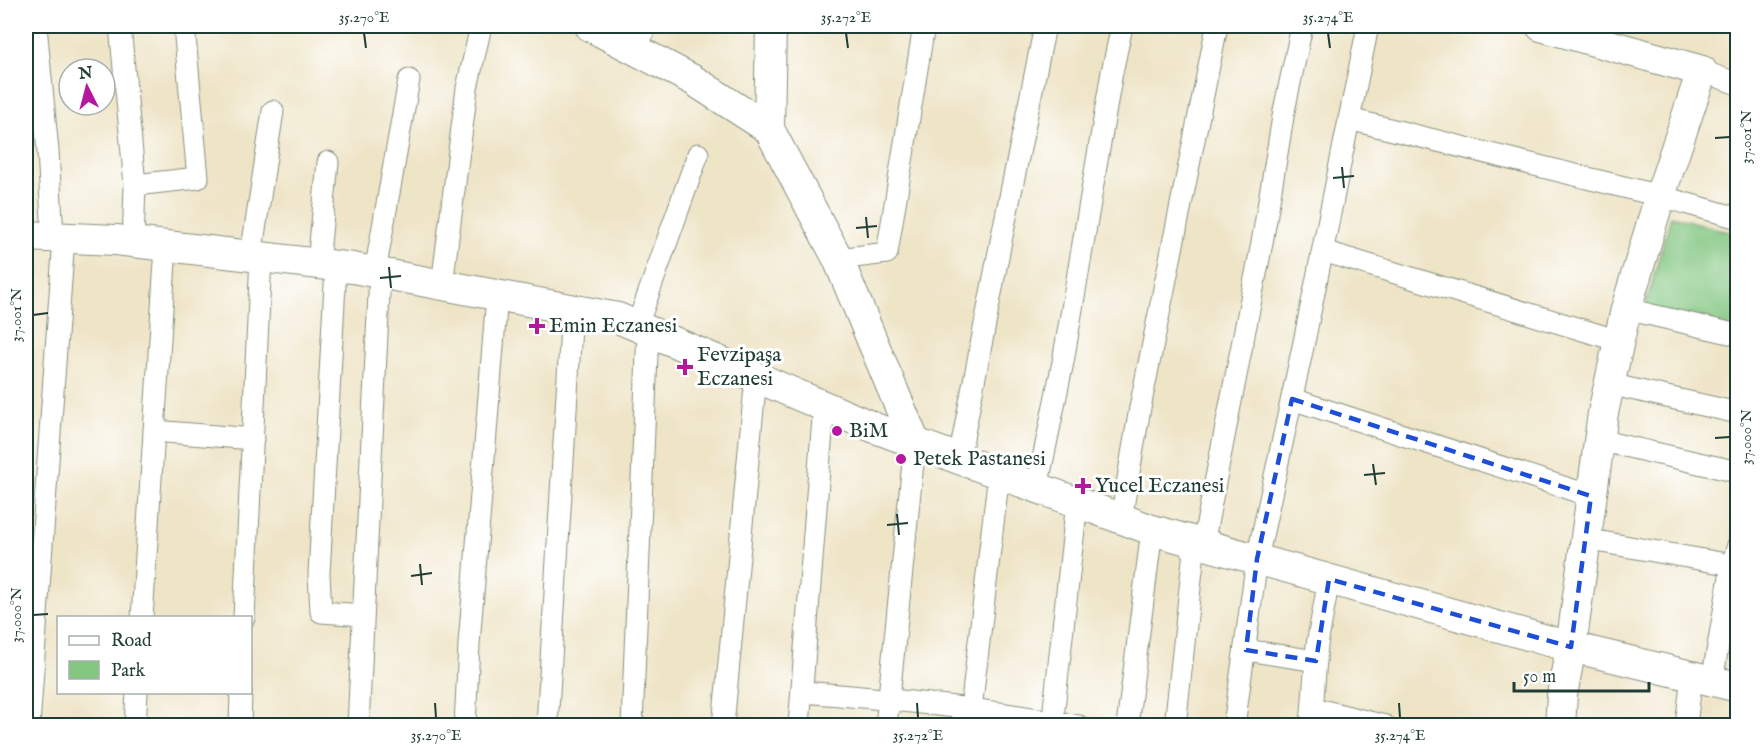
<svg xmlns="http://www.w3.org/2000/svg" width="1763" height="751" viewBox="0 0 1763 751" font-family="'IM FELL English',serif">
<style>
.park{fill:#82c680;stroke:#50825a;stroke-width:1.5}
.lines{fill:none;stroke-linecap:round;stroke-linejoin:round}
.street-casing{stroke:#86907d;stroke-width:23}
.secondary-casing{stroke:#86907d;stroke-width:32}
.street{stroke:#fff;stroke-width:21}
.secondary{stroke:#fff;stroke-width:30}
.marked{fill:none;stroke:#1d4ed8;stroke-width:4.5;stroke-dasharray:12 8;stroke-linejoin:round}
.ticks{fill:none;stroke:#1f3d34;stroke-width:2}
.poi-dot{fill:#b5179e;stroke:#fff;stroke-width:2}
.labels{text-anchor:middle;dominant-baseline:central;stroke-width:6;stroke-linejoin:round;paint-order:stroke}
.poi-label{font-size:21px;fill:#1f3d34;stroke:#fff;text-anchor:start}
.neatline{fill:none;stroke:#1f3d34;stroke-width:2}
.ticks-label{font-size:15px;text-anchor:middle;fill:#1f3d34}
</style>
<rect width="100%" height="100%" fill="#fff"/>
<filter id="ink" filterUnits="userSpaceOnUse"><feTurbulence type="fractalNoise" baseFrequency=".0167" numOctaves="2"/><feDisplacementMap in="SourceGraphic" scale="12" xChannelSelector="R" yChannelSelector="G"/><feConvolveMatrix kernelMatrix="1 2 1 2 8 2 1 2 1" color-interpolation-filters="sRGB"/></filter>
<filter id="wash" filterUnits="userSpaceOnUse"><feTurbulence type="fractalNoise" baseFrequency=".008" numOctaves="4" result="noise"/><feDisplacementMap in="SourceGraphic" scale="24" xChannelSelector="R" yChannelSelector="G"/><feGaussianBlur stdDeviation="1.35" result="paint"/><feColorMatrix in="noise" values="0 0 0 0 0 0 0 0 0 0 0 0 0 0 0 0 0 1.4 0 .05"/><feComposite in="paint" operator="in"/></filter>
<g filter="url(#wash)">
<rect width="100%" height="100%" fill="#eee4c6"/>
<!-- park -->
<path class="park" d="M1671,216L1737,234V331L1645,307Z"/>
</g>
<g filter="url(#ink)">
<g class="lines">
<defs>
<g id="street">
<path d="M36,26L48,151L53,237"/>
<path d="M120,26L135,185L133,242"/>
<path d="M638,50L645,26"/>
<path d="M1702,71L1738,84"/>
<path d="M1349,119L1660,196L1738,218"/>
<path d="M135,185L198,178L184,26"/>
<path d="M1323,251L1619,341"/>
<path d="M251,256L273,111"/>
<path d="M838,259L887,253L924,26"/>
<path d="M318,264L328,162"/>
<path d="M336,266L319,574L321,612L363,615"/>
<path d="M375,272L409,80"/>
<path d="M442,285L467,88L481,26"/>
<path d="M1626,309L1738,335"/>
<path d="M637,326L698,154"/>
<path d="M1609,384L1738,413"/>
<path d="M1292,399L1591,496"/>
<path d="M154,431L253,439"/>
<path d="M1598,440L1738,472"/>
<path d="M959,459L1002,236L1045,26"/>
<path d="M1037,488L1063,362L1112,72L1122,26"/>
<path d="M1121,519L1140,408L1217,26"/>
<path d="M1585,539L1732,565"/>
<path d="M1203,544L1262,243L1284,111L1302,26"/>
<path d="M142,618L166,246"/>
<path d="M244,618L261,257"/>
<path d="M1246,650L1316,661"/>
<path d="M1712,681L1732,565L1738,545"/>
<path d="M802,692C895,699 987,709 1079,726"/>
<path d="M1313,708L1385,726"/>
<path d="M29,726L64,238"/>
<path d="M135,726L137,692"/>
<path d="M240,726L241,692"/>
<path d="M358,726L380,273"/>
<path d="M465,726L469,644L497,296"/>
<path d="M547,726L572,310"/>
<path d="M632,726L648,330"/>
<path d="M723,726L756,376"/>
<path d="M799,726L824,405"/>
<path d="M886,726L915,443"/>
<path d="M969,726L999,473"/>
<path d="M1052,726L1077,502"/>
<path d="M1127,726L1152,530"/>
<path d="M1175,726L1195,542"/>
<path d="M1234,726L1257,559L1304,342L1368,26"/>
<path d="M1311,726L1317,645L1329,579"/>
<path d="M1686,726L1692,675"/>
</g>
<g id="secondary">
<path d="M590,26L693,80L769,129L838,259L915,443"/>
<path d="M1541,26L1702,71L1660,196L1626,309L1603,413L1571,647L1562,695L1560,726"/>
<path d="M769,129L771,26"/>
<path d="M26,236L116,240L353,268L618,318L875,428L1152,530L1571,647L1738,687"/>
</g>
</defs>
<!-- street casing -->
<use href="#street" class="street-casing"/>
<!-- secondary casing -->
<use href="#secondary" class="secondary-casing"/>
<!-- street -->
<use href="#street" class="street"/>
<!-- secondary -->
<use href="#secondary" class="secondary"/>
</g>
</g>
<!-- marked area -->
<path class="marked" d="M1292,399L1591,496L1571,647L1329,579L1316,661L1246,650L1257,559Z"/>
<!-- ticks -->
<path class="ticks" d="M364,33L366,48M846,33L848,48M1328,33L1330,48M1715,138L1730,137M1342,167L1344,188M1333,178L1354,176M866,217L868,238M856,228L877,226M389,267L391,288M380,278L401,276M33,315L48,313M1715,438L1730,437M1373,464L1376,485M1364,475L1385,473M897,514L899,535M887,525L908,523M420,564L422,585M411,576L432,573M33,615L48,614M435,703L436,718M917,703L918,718M1399,703L1400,718"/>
<!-- markers -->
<g class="poi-dot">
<path d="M534 317h6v6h6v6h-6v6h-6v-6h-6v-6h6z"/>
<path d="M682 358h6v6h6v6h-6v6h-6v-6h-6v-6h6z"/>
<circle cx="837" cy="431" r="6"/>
<circle cx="901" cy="459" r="6"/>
<path d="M1080 477h6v6h6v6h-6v6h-6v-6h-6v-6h6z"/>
</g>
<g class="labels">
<!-- poi labels -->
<g class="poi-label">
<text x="549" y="326">Emin Eczanesi</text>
<text x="697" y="355">Fevzipaşa<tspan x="697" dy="24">Eczanesi</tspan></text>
<text x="849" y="431">BiM</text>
<text x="913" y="459">Petek Pastanesi</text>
<text x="1095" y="486">Yucel Eczanesi</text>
</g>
</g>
<!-- margin -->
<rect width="1763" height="751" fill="none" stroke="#fff" stroke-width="66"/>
<!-- legend -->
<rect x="57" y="616" width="195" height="78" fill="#ffffff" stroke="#a5b1ae" stroke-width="1.5"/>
<rect x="69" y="636" width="30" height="9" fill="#ffffff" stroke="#a5b1ae" stroke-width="1.5"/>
<text x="111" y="646" font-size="18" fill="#1f3d34">Road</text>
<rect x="69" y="661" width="30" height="18" fill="#82c680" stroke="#a5b1ae" stroke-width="1.5"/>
<text x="111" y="676" font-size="18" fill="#1f3d34">Park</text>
<!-- north arrow -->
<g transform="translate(87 87) rotate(354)"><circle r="28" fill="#ffffff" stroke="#a5b1ae" stroke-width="1.5"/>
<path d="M0-4.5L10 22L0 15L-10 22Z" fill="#b5179e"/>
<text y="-9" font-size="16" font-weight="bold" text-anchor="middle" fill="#1f3d34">N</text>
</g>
<!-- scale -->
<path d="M1514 682v9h135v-9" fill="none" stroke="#1f3d34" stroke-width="3"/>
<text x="1523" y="682" font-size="18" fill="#1f3d34" stroke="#ffffff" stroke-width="4.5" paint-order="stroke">50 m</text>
<rect x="33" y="33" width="1697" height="685" class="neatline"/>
<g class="ticks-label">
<text x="364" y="22">35.270°E</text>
<text x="846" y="22">35.272°E</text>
<text x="1328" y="22">35.274°E</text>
<text transform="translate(1746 137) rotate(-90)" y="5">37.001°N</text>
<text transform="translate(16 315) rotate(-90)" y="5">37.001°N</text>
<text transform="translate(1746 437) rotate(-90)" y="5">37.000°N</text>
<text transform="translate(16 615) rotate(-90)" y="5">37.000°N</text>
<text x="436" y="740">35.270°E</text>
<text x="918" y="740">35.272°E</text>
<text x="1400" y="740">35.274°E</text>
</g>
</svg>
